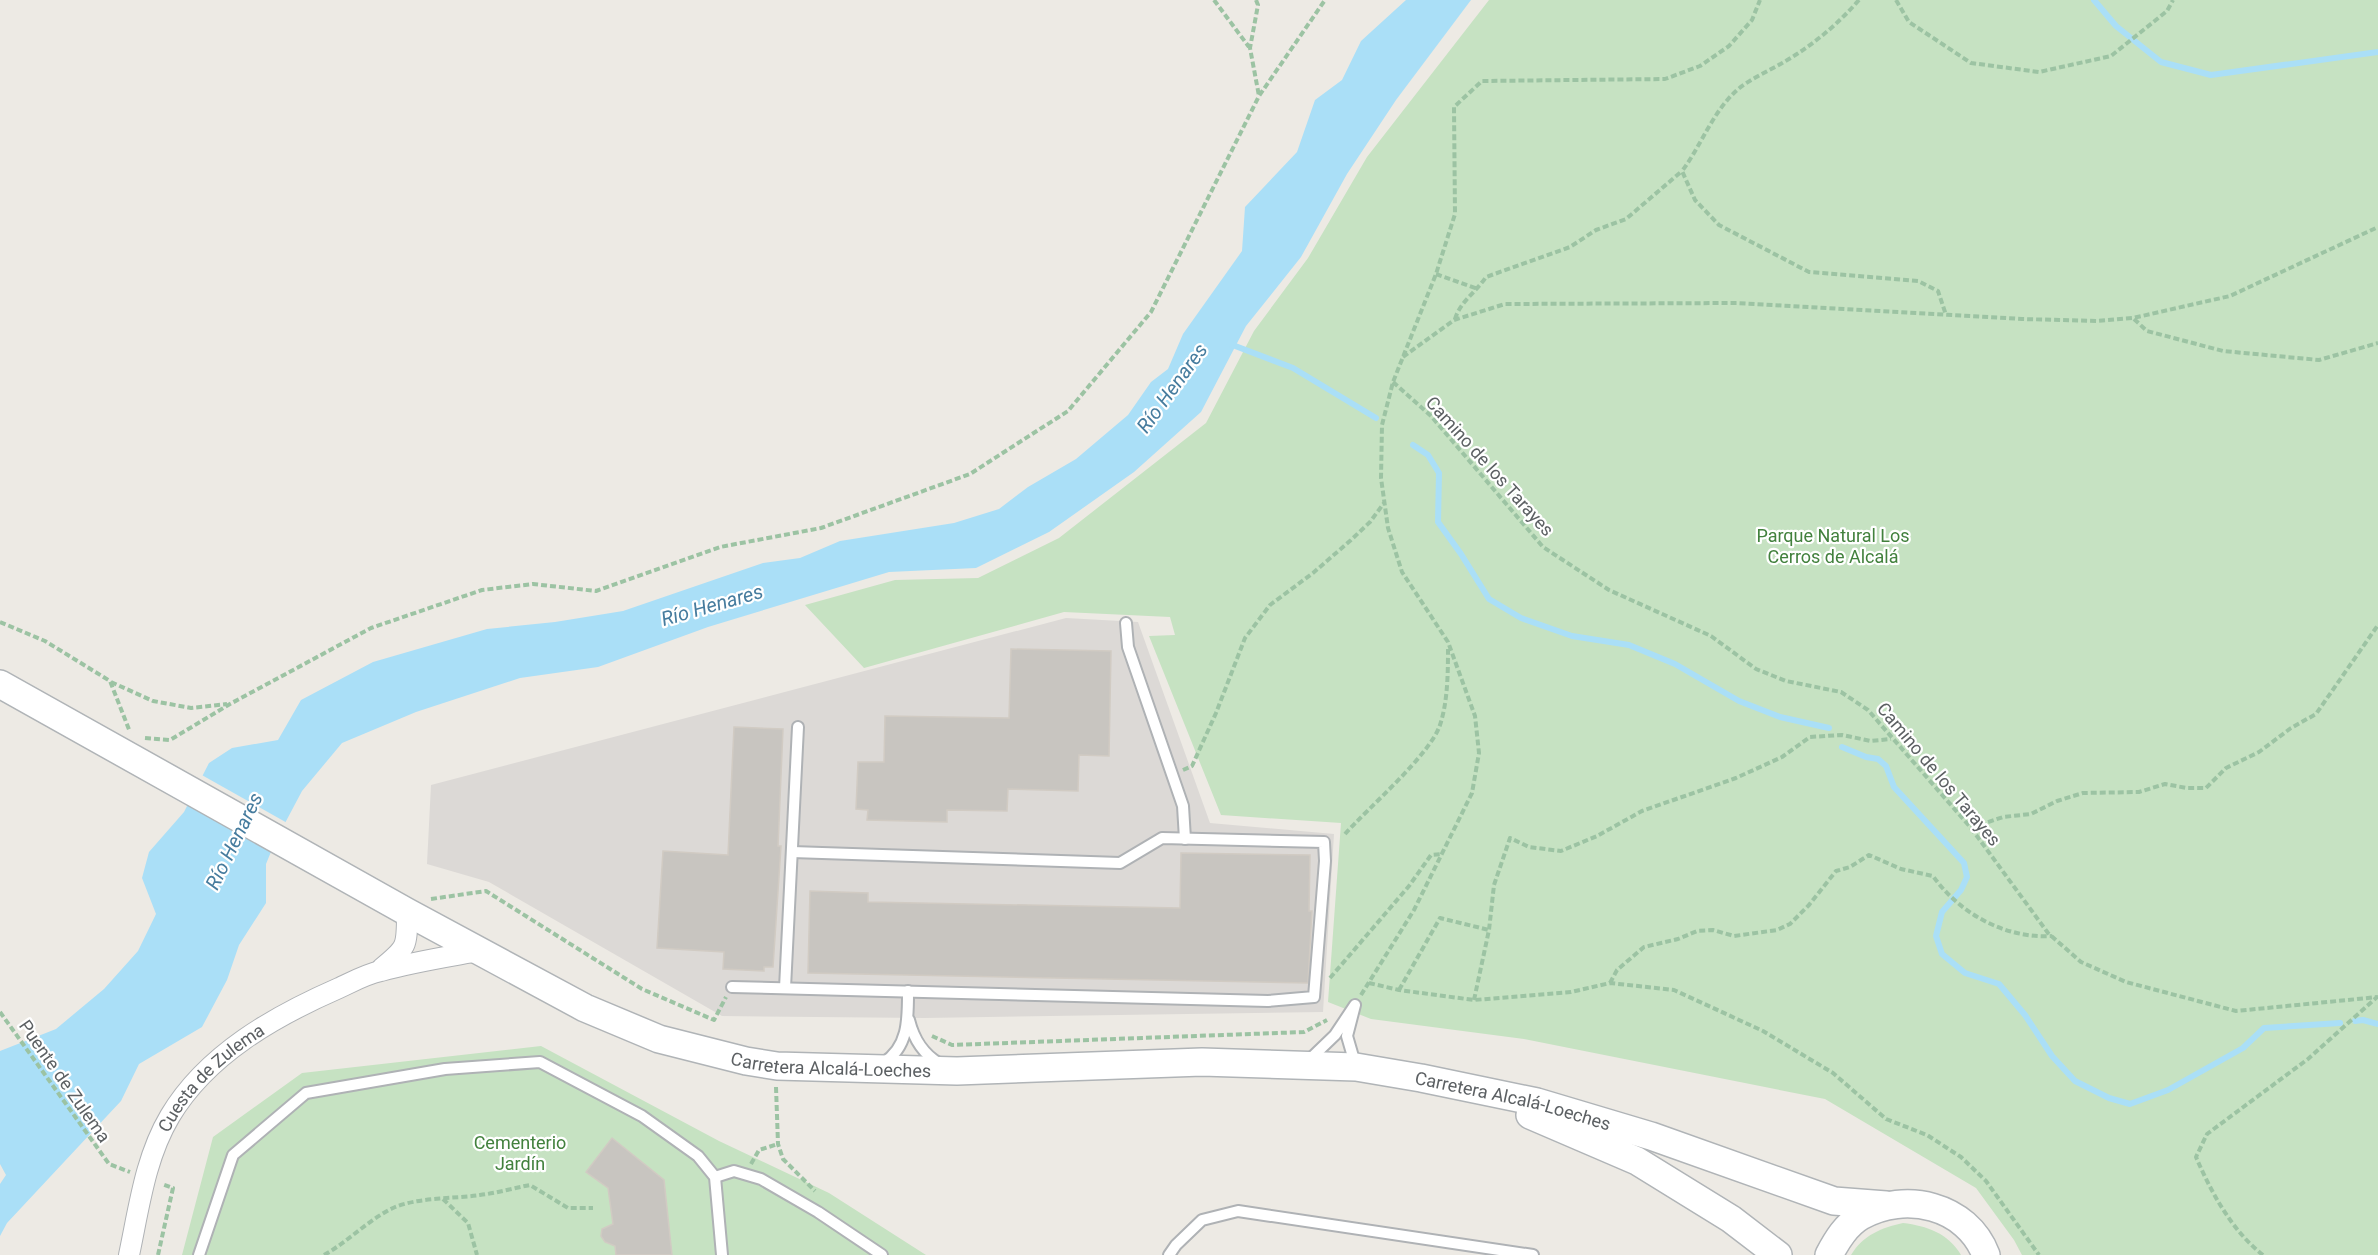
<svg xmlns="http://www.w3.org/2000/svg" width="2378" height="1255" viewBox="0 0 2378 1255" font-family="Roboto,sans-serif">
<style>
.industrial{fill:#dcd9d6}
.green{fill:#c6e2c2}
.water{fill:#aadff7}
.pier{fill:#edeae4}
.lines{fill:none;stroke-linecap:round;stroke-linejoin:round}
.stream{stroke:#aadff7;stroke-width:6}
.building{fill:#c8c5c0;stroke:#d1cbc3;stroke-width:1.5}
.service-casing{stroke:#afb2b5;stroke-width:14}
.minor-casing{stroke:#afb2b5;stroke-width:22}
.secondary-casing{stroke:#b0b4b7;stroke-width:30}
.path{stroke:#9cc3a3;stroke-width:4;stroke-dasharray:6 3;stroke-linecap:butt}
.service{stroke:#fff;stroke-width:10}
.minor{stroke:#fff;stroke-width:20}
.secondary{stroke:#fff;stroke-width:27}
.labels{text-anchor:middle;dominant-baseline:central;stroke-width:4.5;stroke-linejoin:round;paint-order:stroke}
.street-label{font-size:18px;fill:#5c6063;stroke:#fff}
.park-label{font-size:18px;fill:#42813d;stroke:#fff}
.water-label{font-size:20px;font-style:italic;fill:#467c9e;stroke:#fff}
</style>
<rect width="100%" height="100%" fill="#edeae4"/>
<!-- industrial -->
<path class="industrial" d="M1066,618L1138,622L1210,823L1334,834L1323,1012L924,1018L722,1016L489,882L427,864L431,785Z"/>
<!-- green -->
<g class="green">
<path d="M1489,0H2378V1255H2022L2014,1240L1976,1188L1825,1099L1524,1039L1371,1019L1328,1002L1341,823L1221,815L1149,636L1175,635L1170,617L1064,612L864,668L805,605L895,580L978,578L1059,538L1206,423L1254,331L1308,258L1367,157Z"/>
<path d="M541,1046L719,1141L829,1193L926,1255H182L213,1137L302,1073Z"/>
<path d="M1903,1223C1927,1226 1948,1233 1961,1255H1851C1863,1235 1881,1228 1903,1223Z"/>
</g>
<!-- water -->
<path class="water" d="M1406,0H1471L1396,100L1347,174L1301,257L1246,326L1201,412L1134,472L1049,532L976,568L889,572L708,627L598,667L520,678L416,712L342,743L302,791L275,842L266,864V903L239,945L227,980L202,1027L139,1064L121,1101L7,1223L0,1236V1184L6,1175L0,1164V1051L56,1029L104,989L138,951L156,914L142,878L149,852L184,812L209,763L232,748L278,740L301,700L373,662L487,629L555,622L623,611L763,563L800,558L840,541L954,523L999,509L1028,487L1076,459L1128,415L1151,382L1168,369L1183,334L1242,251L1245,207L1297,152L1315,100L1342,80L1361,41Z"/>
<!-- pier -->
<path class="pier" d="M200,774L289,824L274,853L185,803Z"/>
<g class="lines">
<!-- stream -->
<g class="stream">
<path d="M2094,0L2116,26L2161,62L2211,75L2378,52"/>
<path d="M1230,344L1293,368L1376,418"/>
<path d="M1413,445L1428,455L1439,473L1438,522L1461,554L1489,599L1521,618L1572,636L1629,645L1675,664L1739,701L1780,717L1829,728"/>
<path d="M1842,747L1866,757L1878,759L1886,766L1894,787L1964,863L1967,877L1961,890L1942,912L1936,936L1942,954L1965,973L1999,984L2025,1015L2052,1056L2075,1081L2109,1098L2130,1104L2168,1090L2243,1048L2264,1028L2340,1023"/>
<path d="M2355,1021L2363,1020L2378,1024"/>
</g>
</g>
<!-- building -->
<g class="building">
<path d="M1011,649L1111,651L1109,756L1079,755L1078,791L1008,789L1007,811L947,810V822L867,820L868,810L856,809L858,762H884L885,716L1009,718Z"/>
<path d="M734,727L783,729L778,846H781L773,967H764V971L723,969L724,952L657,948L663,851L728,855Z"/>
<path d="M1181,853L1310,855L1309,911H1312L1308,983L808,973L810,891L868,893V902L1180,908Z"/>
<path d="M612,1138L664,1180L672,1255H616L615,1246L605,1242L601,1236L602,1229L613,1224L608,1188L586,1172Z"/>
</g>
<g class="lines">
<defs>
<g id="service">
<path d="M1126,623L1128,647L1183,806L1185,839"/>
<path d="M732,987L1268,1001L1314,997L1325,861L1324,842L1162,838L1120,863L792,852"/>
<path d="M785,988L798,727"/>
<path d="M909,1020C914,1040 923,1054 940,1064"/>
<path d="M1308,1061L1335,1035L1355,1005L1347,1036L1356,1067"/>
<path d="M883,1063C909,1047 908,1018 908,991"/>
<path d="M715,1177L734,1171L761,1179L818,1212L882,1255"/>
<path d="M199,1255L233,1155L306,1093L445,1069L540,1062L642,1116L698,1156L715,1177L722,1255"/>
<path d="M1169,1255L1176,1245L1202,1220L1238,1211L1533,1255"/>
</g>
<g id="minor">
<path d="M382,968C408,947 407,946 407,912"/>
<path id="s1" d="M129,1255C139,1208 145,1158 170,1116C207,1054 275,1016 339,988C352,982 366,974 381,971C413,962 446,957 479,951"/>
</g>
<g id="secondary">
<path id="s2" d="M0,684L407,912L585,1008L659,1039L746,1061L777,1066L957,1071L1202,1062L1356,1067L1421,1078L1537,1102L1651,1136L1834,1201L1886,1205"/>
<path d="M1530,1115L1637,1161L1731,1219L1778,1255"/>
<path d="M1829,1255C1837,1240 1846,1225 1861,1216C1905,1191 1967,1205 1986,1255"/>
</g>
</defs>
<!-- service casing -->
<use href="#service" class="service-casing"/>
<!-- minor casing -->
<use href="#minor" class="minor-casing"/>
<!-- secondary casing -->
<use href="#secondary" class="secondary-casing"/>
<!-- path -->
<g class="path">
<path d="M1214,0L1249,47"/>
<path d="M1256,0L1258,5L1250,48L1259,96"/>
<path d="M1859,0C1837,25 1813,45 1784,62C1769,71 1749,79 1736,91C1712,113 1701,146 1682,171L1695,200L1719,225L1809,272L1918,281L1938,291L1946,315"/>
<path d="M1896,0L1909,22L1971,63L2039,72L2111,56L2167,11L2173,0"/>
<path d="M1436,274L1478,289"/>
<path d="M1455,319C1460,302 1476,292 1486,277L1570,247L1596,230L1626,219L1682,171"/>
<path d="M2134,319L2147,331L2223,351L2319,360L2378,343"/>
<path d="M1403,357L1454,320L1505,304L1737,303L2022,319L2097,321L2133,318L2230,296L2378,227"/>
<path d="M1393,382L1431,416L1543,547L1609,590L1711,636L1756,669L1786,681L1841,692L1868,710L1971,828L2048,933L2081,962L2126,982L2236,1011L2378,997"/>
<path d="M0,622L45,641L110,681L130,732"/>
<path d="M111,682L153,701L191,708L227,704"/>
<path d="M145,738L170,740L230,704L371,628L482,590L533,584L596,591L720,547L821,528L970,474L1068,411L1151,312L1259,96L1325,0"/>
<path d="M1183,770L1192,766L1216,713L1245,638L1270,605L1313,573L1351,540L1370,522L1384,503"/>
<path d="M1971,828L2003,817L2031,814L2057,801L2083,793L2139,792L2165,784L2187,788H2206L2226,768L2259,752L2291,728L2316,714L2378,625"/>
<path d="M1345,834C1368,808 1430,755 1440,725C1448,701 1448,671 1448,646"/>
<path d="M431,899L486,891L642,989L714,1020L726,997"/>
<path d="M1330,978L1409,886L1431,855L1442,854"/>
<path d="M1369,983L1399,990L1474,1000L1571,992L1610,983L1674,990L1763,1031L1833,1073L1886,1119L1927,1135L1961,1157L1986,1181L2039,1255"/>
<path d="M1610,983L1617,970L1644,947L1678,939L1697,931L1713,930L1734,936L1777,930L1790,924L1809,905L1836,871L1850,867L1869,855L1901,869L1933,876C1959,913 2005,939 2052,936"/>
<path d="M1399,990L1440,918L1489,930"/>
<path d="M1361,995L1414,910L1472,793L1479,753L1475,716L1448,642L1402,572L1388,528L1381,478L1382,425L1393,382L1436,274L1455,214L1454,107L1482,81L1665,79L1700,66L1729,46L1752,20L1760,0"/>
<path d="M1474,1000L1489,930L1494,885L1510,838L1529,847L1561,851L1597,836L1642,811L1736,778L1782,757L1810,737L1842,735L1871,741L1891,739"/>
<path d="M0,1012L109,1164L130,1172"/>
<path d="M932,1036L952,1045L1304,1032L1327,1020"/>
<path d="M776,1087L778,1144L783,1159L815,1191"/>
<path d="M751,1164L759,1150L778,1144"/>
<path d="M443,1199L468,1223L477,1255"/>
<path d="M158,1255L173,1188L162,1184"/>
<path d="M324,1255C349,1241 368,1220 393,1208C418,1197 453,1199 480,1195C497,1193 514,1188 530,1185L568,1208H593"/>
<path d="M2263,1255C2232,1231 2211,1192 2196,1157L2207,1134L2308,1059L2377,997"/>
</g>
<!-- service -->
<use href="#service" class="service"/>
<!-- minor -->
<use href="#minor" class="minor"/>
<!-- secondary -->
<use href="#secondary" class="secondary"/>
</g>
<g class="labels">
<!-- street labels -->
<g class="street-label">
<text transform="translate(1490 466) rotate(48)">Camino de los Tarayes</text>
<text transform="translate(1939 774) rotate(50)">Camino de los Tarayes</text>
<text stroke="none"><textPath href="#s2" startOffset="924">Carretera Alcalá-Loeches</textPath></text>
<text transform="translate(65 1081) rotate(55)">Puente de Zulema</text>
<text stroke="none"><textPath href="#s1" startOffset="202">Cuesta de Zulema</textPath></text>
<text stroke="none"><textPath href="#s2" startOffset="1610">Carretera Alcalá-Loeches</textPath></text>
</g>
<!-- park labels -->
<g class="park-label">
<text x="1833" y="535">Parque Natural Los<tspan x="1833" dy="21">Cerros de Alcalá</tspan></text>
<text x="520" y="1142">Cementerio<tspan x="520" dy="21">Jardín</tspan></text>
</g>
<!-- water labels -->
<g class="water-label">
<text transform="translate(1172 388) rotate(-54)">Río Henares</text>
<text transform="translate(712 605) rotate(-16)">Río Henares</text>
<text transform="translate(234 841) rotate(-64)">Río Henares</text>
</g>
</g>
</svg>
